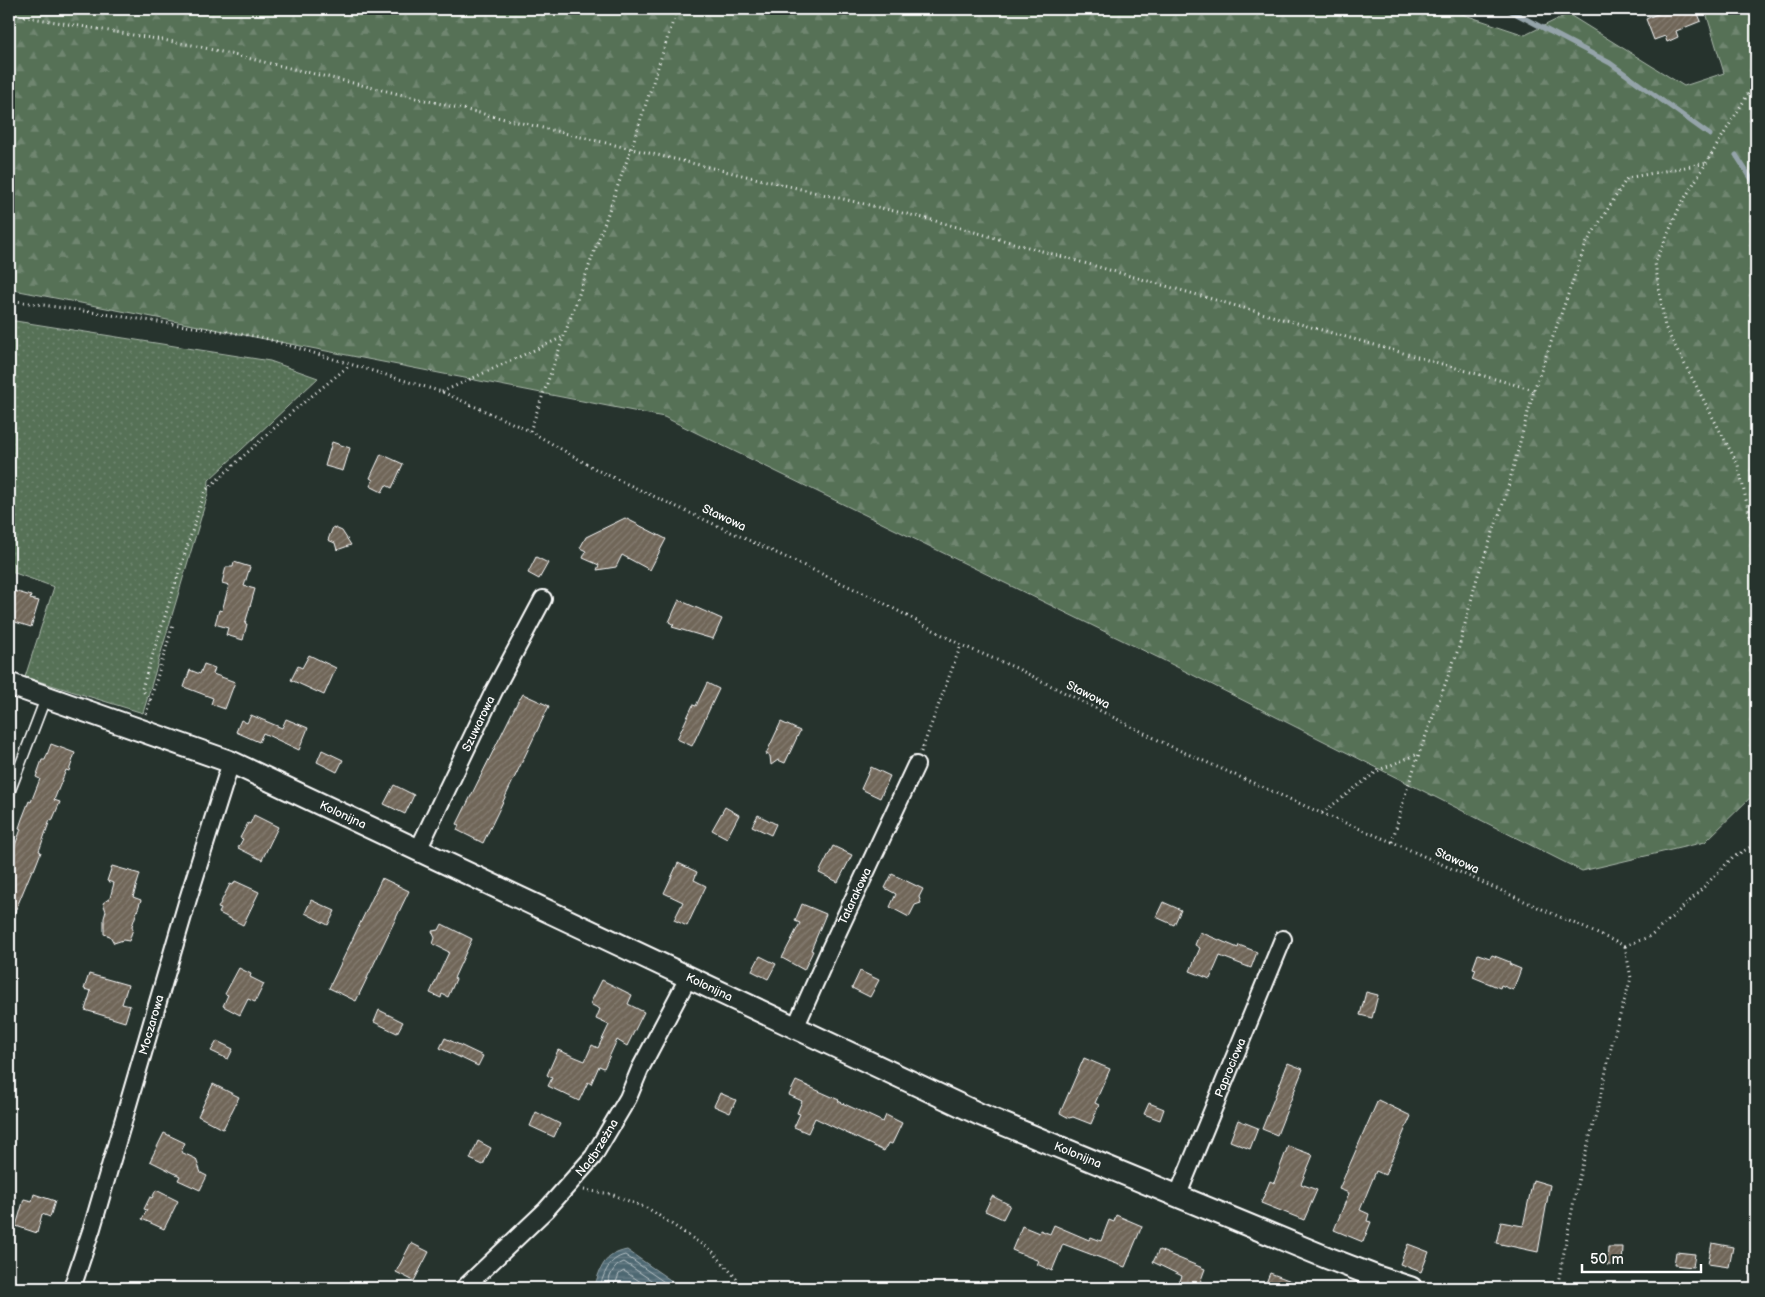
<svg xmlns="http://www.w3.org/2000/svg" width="1765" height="1297" viewBox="0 0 1765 1297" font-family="'Balsamiq Sans',sans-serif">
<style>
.grass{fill:url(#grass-dots);stroke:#aab8ab}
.forest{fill:url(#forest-firs);stroke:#aab8ab}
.water{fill:url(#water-rules);stroke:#95a4aa}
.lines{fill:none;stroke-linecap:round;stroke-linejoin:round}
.shore{stroke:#b8c3c7;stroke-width:1}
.stream{stroke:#95a4aa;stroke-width:5}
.building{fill:url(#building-hatch);stroke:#fff}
.service-casing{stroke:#fff;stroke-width:12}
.minor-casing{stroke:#fff;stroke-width:20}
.tertiary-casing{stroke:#fff;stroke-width:25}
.path{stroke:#fff;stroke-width:3;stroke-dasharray:1 4;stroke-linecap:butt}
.service{stroke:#26332d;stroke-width:9}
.minor{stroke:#26332d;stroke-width:16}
.tertiary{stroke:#26332d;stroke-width:21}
.labels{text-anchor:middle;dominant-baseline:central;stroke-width:4;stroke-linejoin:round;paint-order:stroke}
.street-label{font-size:12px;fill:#fff;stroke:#26332d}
</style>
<defs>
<pattern id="grass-dots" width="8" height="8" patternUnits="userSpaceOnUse" patternTransform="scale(1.25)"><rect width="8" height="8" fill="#567157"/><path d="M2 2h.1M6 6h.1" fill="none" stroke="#6f8670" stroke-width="1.8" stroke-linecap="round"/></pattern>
<pattern id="forest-firs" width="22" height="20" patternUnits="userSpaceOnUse" patternTransform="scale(1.25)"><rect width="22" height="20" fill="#567157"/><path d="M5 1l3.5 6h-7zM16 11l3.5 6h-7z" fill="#6f8670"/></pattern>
<pattern id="water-rules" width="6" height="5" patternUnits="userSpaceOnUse" patternTransform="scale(1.25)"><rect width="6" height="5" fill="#4e6872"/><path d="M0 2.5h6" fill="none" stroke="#697f87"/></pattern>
<pattern id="building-hatch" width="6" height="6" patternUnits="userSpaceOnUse" patternTransform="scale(1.25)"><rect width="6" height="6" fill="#706659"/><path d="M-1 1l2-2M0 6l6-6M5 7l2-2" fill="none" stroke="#857d72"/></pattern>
</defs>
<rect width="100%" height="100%" fill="#26332d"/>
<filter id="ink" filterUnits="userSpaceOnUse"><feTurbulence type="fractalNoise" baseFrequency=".02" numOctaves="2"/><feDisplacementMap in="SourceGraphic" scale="10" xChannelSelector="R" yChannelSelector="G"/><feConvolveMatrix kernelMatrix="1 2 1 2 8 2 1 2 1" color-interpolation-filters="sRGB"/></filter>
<g filter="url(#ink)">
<!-- grass -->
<path class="grass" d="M9,320L270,361L318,378L209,480L208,494L143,713L25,677L54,587L9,571Z"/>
<!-- forest -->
<path class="forest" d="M9,9H1447L1525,35L1568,14L1684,86L1724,73L1705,9H1756V792L1705,842L1582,871L1161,659L664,417L9,289Z"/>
<!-- water -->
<path class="water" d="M627,1250L676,1284L680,1288H594C601,1267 603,1255 627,1250Z"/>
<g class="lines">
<!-- shore -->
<g class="shore">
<path d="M599,1288C605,1273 608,1259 625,1255L673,1288"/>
<path d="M606,1288C610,1277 612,1266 624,1262L663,1288"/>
<path d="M614,1288L619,1274L624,1271L650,1288"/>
</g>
<!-- stream -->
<g class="stream">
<path d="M1507,9L1610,63L1710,135"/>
<path d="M1736,155L1756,186"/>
</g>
</g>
<!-- building -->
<g class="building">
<path d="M1668,9L1677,12L1684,9H1696L1701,21L1676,31L1678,37L1667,42L1665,36L1654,40L1646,19Z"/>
<path d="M332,442L350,448L343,471L325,466Z"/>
<path d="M381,454L403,464L392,488L386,485L382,492L370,486L373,480L370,478Z"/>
<path d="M625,518L666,539L650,570L622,555L616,567L597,570L599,565L583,558L586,551L580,548L586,537Z"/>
<path d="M333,527L342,531L351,545L337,550L335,543L328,540Z"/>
<path d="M536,557L548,563L539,579L528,573Z"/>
<path d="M234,562L250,567L244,586L255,589L245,624H247L243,640L226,635L228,628L215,624L219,610L222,611L229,585L222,583L226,567H233Z"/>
<path d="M14,591L31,596L30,599L39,601L31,627L9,620V592L13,593Z"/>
<path d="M679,600L722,619L713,639L672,627L674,625L669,622Z"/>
<path d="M309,655L336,668L324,695L291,680L298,666L302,668Z"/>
<path d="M204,664L215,668L213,674L235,682L225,709L211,704L213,698L184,687L190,670L200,674Z"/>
<path d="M707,683L719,689L692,746L677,739L693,705L696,706Z"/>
<path d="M523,694L549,706L483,843L457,830L459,825L457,824L519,699H520Z"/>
<path d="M251,715L282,728L286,719L308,728L299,750L263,733L259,742L236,732L241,720L247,723Z"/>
<path d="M781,722L800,731L785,763L778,760L771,765L770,756L766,754Z"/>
<path d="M51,744L75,753L69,771L66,770L54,800L60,802L52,821L50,820L39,851L41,852L34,870H32L9,926V850L13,851L21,829L19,828L22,819L29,801L31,802L40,779L36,777L42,760H45Z"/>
<path d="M322,750L343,760L337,772L317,762Z"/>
<path d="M871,767L890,776L880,798L861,789Z"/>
<path d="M394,785L414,795L405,814L384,804Z"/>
<path d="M725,807L739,815L727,838L712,830Z"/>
<path d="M254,815L278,827L262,860L238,848L243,839L240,838L248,823L250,824Z"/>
<path d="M758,815L776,824L771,835L752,826Z"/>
<path d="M833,846L852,855L838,882L819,873Z"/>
<path d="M678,863L697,872L694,880L706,886L687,926L674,920L683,902L664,893Z"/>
<path d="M112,866L140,874L133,897L141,900L132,926L133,929L129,941L123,940L114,943L110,936L104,934V918L106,911L103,903L110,898L114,883L107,881Z"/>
<path d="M892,874L923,889L919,897L921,903L915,905L909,917L890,907L896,894L885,888Z"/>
<path d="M382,878L409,891L356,1001L329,988Z"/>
<path d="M235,881L259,892L243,925L219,913L221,909L218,908L230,884L233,885Z"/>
<path d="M311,900L335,911L328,925L305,913Z"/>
<path d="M1163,902L1181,910L1174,925L1156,917Z"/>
<path d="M802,904L826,914L811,950L813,951L804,970L782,958L800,923L795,921Z"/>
<path d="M442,924L472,939L454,978L456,979L448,997L442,994L441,998L430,993L449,952L433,944L435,938L432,931L439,930Z"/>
<path d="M1200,932L1238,948L1239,945L1257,952L1251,968L1220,956L1210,979L1190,971L1200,948L1195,945Z"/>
<path d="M1478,954L1490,958L1492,955L1510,962L1509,964L1521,969L1513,990L1501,985L1500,988L1473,977L1476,969L1473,968Z"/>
<path d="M760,956L776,964L768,979L752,971Z"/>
<path d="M239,968L251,974L250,977L264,984L255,1002L248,999L240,1015L223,1006L228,995L225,994Z"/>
<path d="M860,971L879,980L870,997L852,988Z"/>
<path d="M89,974L128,985L122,1004L130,1006L125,1022L85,1010L91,991L84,989Z"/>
<path d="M602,980L632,995L628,1004L644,1012L627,1046L617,1040L604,1068L599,1066L591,1084L588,1082L579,1101L548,1086L552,1078L547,1075L558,1050L585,1061L592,1045L598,1048L609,1025L596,1019L600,1009L590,1004Z"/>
<path d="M1366,992L1378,995L1372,1018L1360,1015Z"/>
<path d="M379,1010L403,1022L397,1033L374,1022Z"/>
<path d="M445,1038L483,1056L478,1066L440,1048Z"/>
<path d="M217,1041L233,1049L228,1059L211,1051Z"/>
<path d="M1084,1058L1110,1069L1095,1103L1099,1105L1091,1124L1073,1117L1069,1118L1060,1113Z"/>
<path d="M1288,1063L1303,1069L1277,1135L1262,1129Z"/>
<path d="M796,1081L839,1100L838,1101L883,1122L886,1115L902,1123L892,1144L888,1143L884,1151L815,1118L808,1133L794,1127L800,1114L797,1113L802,1101L789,1095Z"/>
<path d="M213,1084L239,1097L223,1129L198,1116Z"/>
<path d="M720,1093L736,1100L730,1113L714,1106Z"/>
<path d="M1378,1100L1411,1116L1385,1175L1376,1171L1360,1210L1369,1214L1367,1221L1371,1222L1363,1242L1334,1230L1349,1193L1339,1189Z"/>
<path d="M1149,1103L1164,1109L1160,1120L1144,1114Z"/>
<path d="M536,1112L560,1124L554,1137L530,1126Z"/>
<path d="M1238,1120L1258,1128L1250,1149L1230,1141Z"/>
<path d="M164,1133L185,1143L181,1152L196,1159L201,1173L207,1176L200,1190L178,1180L180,1176L150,1161Z"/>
<path d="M478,1141L491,1148L483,1165L470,1159Z"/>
<path d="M1288,1146L1313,1155L1301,1184L1317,1190L1304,1220L1261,1203L1270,1181L1274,1183Z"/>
<path d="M1533,1180L1550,1185L1538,1252L1496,1243L1501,1222L1523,1226Z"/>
<path d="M156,1190L178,1201L164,1229L142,1219L147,1210L144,1209L150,1197L152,1198Z"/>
<path d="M34,1194L55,1201L50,1217L42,1214L37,1233L16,1226L24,1199L32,1201Z"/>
<path d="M992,1196L1010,1205L1003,1219L985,1211Z"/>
<path d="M1116,1215L1142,1226L1125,1267L1063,1244L1052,1271L1037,1264L1039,1261L1012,1250L1022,1226L1039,1233L1040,1230L1050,1234L1054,1225L1089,1240L1091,1237L1101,1241L1109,1220L1114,1222Z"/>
<path d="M411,1243L429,1252L414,1281L396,1272Z"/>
<path d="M1712,1243L1733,1247L1729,1267L1708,1264Z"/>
<path d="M1408,1244L1429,1252L1421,1272L1400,1264Z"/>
<path d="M1608,1247H1623L1622,1265H1607Z"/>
<path d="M1159,1250L1205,1269L1198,1288H1177L1182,1276L1153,1262Z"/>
<path d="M1676,1252L1695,1254L1693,1267L1674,1265Z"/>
<path d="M1270,1273L1307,1287V1288H1264Z"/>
</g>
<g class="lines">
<defs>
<path id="service" d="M9,794L46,697"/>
<g id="minor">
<path id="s1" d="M418,850L494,691L543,599"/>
<path id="s2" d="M795,1028L830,949L916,765"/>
<path id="s3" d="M1177,1197L1283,939"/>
<path id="s4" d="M72,1288L92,1228L188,899L231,762"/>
<path id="s5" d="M464,1288L546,1210L593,1157L628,1098L640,1069L688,978"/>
</g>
<g id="tertiary">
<path id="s6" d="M9,684L231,762L979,1114L1328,1258L1377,1277L1411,1288"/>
</g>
</defs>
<!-- service casing -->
<use href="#service" class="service-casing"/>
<!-- minor casing -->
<use href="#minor" class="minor-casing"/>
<!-- tertiary casing -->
<use href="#tertiary" class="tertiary-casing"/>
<!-- path -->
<g class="path">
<path d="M9,14L192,45L932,220L1534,390"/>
<path d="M1756,81L1680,206L1655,263L1665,327L1738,465L1756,543"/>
<path d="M9,300L261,337L442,392L530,431L599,471L876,599L961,645L1016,668L1172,747L1321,813L1392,842L1625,946"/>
<path d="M442,392L563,337"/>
<path d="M530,431L631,149L677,9"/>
<path d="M150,701L142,689L144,682L205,491L292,412L350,365"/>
<path d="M146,714L173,625"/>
<path d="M921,752L961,645"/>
<path d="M1322,813L1379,770L1418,754"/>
<path d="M1392,842L1406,792L1419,754L1459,647L1477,578L1505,498L1534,390L1586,244L1627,178L1707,163"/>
<path d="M1625,946L1651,936L1692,899L1733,857L1756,844"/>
<path d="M584,1190L611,1194L649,1209L713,1252L745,1288"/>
<path d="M1557,1288L1577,1185L1599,1103L1613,1039L1631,978L1625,946"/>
</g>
<!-- service -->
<use href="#service" class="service"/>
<!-- minor -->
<use href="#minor" class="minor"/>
<!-- tertiary -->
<use href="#tertiary" class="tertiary"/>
</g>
</g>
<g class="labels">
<!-- street labels -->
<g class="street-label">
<text transform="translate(724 518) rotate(25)">Stawowa</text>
<text transform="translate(1088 695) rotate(27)">Stawowa</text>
<text stroke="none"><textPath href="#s1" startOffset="140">Szuwarowa</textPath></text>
<text stroke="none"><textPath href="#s6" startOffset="359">Kolonijna</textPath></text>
<text transform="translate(1457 861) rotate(24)">Stawowa</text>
<text stroke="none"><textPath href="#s2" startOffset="145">Tatarakowa</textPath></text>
<text stroke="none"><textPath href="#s6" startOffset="764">Kolonijna</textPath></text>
<text stroke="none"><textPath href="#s4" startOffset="275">Moczarowa</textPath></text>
<text stroke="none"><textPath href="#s3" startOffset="140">Paprociowa</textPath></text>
<text stroke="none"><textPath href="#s5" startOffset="194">Nadbrzeżna</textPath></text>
<text stroke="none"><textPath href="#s6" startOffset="1169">Kolonijna</textPath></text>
</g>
</g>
<!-- margin -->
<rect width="1765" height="1297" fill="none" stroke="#26332d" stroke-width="30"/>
<rect x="15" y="15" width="1735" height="1267" fill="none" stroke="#fff" stroke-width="2" filter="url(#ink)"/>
<!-- scale -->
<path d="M1582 1264v8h119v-8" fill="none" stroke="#ffffff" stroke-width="2.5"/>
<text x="1590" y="1264" font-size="15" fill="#ffffff" stroke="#26332d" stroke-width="4" paint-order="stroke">50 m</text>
</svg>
